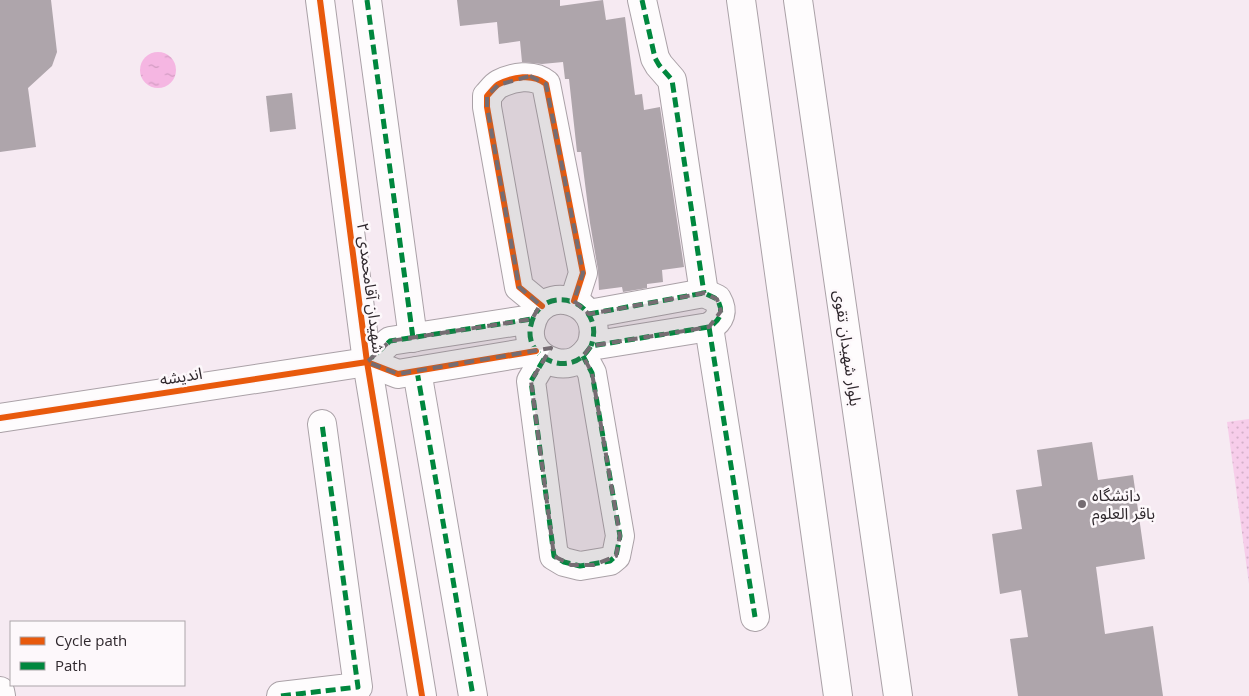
<svg xmlns="http://www.w3.org/2000/svg" width="1249" height="696" viewBox="0 0 1249 696" font-family="'Open Sans','Noto Sans Arabic',sans-serif">
<style>
.park{fill:url(#park-dots)}
.water{fill:url(#water-ripples)}
.building{fill:#aea5ab}
.lines{fill:none;stroke-linecap:round;stroke-linejoin:round}
.street-casing{stroke:#aaa1a7;stroke-width:30}
.secondary-casing{stroke:#aaa1a7;stroke-width:30}
.street{stroke:#fefcfd;stroke-width:28}
.secondary{stroke:#fefcfd;stroke-width:28}
.quiet{stroke:#00873e;stroke-width:5;stroke-dasharray:10 5;stroke-linecap:butt}
.cycleway-casing{stroke:#fdf8fb;stroke-width:9}
.cycleway{stroke:#e8590c;stroke-width:6}
.marked{fill:#756c72;fill-opacity:0.2;stroke:#756c72;stroke-width:4;stroke-dasharray:10 6;stroke-linejoin:round}
.poi-dot{fill:#756c72;stroke:#fdf8fb;stroke-width:2}
.labels{text-anchor:middle;dominant-baseline:central;stroke-width:5;stroke-linejoin:round;paint-order:stroke}
.street-label{font-size:16px;fill:#2f282d;stroke:#fdf8fb}
.poi-label{font-size:16px;fill:#2f282d;stroke:#fdf8fb;text-anchor:start}
</style>
<defs>
<pattern id="park-dots" width="8" height="8" patternUnits="userSpaceOnUse" patternTransform="scale(1.25)"><rect width="8" height="8" fill="#f7cdea"/><path d="M2 2h.1M6 6h.1" fill="none" stroke="#d4b0c9" stroke-width="1.8" stroke-linecap="round"/></pattern>
<pattern id="water-ripples" width="26" height="14" patternUnits="userSpaceOnUse" patternTransform="scale(1.25)"><rect width="26" height="14" fill="#f5b6e2"/><path d="M2 4q2-2 4 0t4 0M15 11q2-2 4 0t4 0" fill="none" stroke="#d29cc2"/></pattern>
</defs>
<rect width="100%" height="100%" fill="#f6eaf2"/>
<!-- park -->
<path class="park" d="M1249,419V584L1227,422Z"/>
<!-- water -->
<circle class="water" cx="158" cy="70" r="18"/>
<!-- building -->
<g class="building">
<path d="M0,0H51L57,52L52,66L28,88L36,147L0,152Z"/>
<path d="M457,0H560V6L603,0L606,20L625,17L635,95L642,94L644,110L660,107L684,267L662,270L663,282L647,284V288L623,292L622,287L599,290L598,270L590,223L581,152H577L569,79H565L563,62L542,64L522,62L520,41L499,44L497,22L460,26Z"/>
<path d="M292,93L296,129L270,132L266,96Z"/>
<path d="M1092,442L1098,480L1133,475L1145,559L1096,567L1105,634L1153,626L1163,696H1018L1010,639L1028,637L1021,590L1000,594L992,534L1022,529L1016,490L1042,486L1037,450Z"/>
</g>
<g class="lines">
<defs>
<g id="street">
<path d="M367,0L413,338"/>
<path d="M642,0L655,58L659,65L672,80L704,293"/>
<path d="M542,306L519,287L487,107V96C491,92 495,86 499,84C513,77 533,73 546,84L583,273L574,301"/>
<path d="M589,314L704,293L717,299C724,311 721,320 709,327L591,346C589,349 586,353 584,355C568,371 541,363 532,344C530,338 529,331 531,325C540,281 608,299 591,346"/>
<path d="M532,319L390,341L367,362L398,374L536,351"/>
<path d="M709,327L755,617"/>
<path d="M544,359L531,381L554,556L564,562L580,566L610,561L616,556L620,536L592,373L583,356"/>
<path d="M417,371L473,696"/>
<path d="M0,691L1,696"/>
<path d="M281,696L358,687L322,424"/>
</g>
<g id="secondary">
<path d="M320,0L367,362L422,696"/>
<path d="M741,0L838,696"/>
<path d="M798,0L898,696"/>
<path d="M0,418L367,362"/>
</g>
</defs>
<!-- street casing -->
<use href="#street" class="street-casing"/>
<!-- secondary casing -->
<use href="#secondary" class="secondary-casing"/>
<!-- street -->
<use href="#street" class="street"/>
<!-- secondary -->
<use href="#secondary" class="secondary"/>
<!-- quiet -->
<g class="quiet">
<path d="M367,0L413,338"/>
<path d="M642,0L655,58L659,65L672,80L704,293"/>
<path d="M589,314L704,293L717,299C724,311 721,320 709,327L591,346C589,349 586,353 584,355C568,371 541,363 532,344C530,338 529,331 531,325C540,281 608,299 591,346"/>
<path d="M709,327L755,617"/>
<path d="M544,359L531,381L554,556L564,562L580,566L610,561L616,556L620,536L592,373L583,356"/>
<path d="M369,363L367,362L390,341L532,319"/>
<path d="M417,371L473,696"/>
<path d="M281,696L358,687L322,424"/>
</g>
<defs>
<g id="cycleway">
<path d="M320,0L367,362L422,696"/>
<path d="M542,306L519,287L487,107V96C491,92 495,86 499,84C513,77 533,73 546,84L583,273L574,301"/>
<path d="M0,418L367,362L398,374L536,351"/>
</g>
</defs>
<!-- cycleway casing -->
<use href="#cycleway" class="cycleway-casing"/>
<!-- cycleway -->
<use href="#cycleway" class="cycleway"/>
</g>
<!-- marked area -->
<path class="marked" d="M530,76L546,84L583,273L574,301L589,314L704,293L717,299L721,311L709,327L591,346L583,356L592,373L620,536L616,556L594,565H571L554,556L531,381L551,348L398,374L367,362L390,341L532,319L540,305L519,287L487,107V96L498,85Z"/>
<!-- markers -->
<circle class="poi-dot" cx="1082" cy="504" r="5"/>
<g class="labels">
<!-- street labels -->
<g class="street-label">
<text transform="translate(371 288) rotate(83)">شهیدان آقامحمدی ۲</text>
<text transform="translate(848 348) rotate(82)">بلوار شهیدان تقوی</text>
<text transform="translate(181 376) rotate(-9)">انديشه</text>
</g>
<!-- poi labels -->
<g class="poi-label">
<text x="1092" y="495">دانشگاه<tspan x="1092" dy="18">باقر العلوم</tspan></text>
</g>
</g>
<!-- legend -->
<rect x="10" y="621" width="175" height="65" fill="#fdf8fb" stroke="#aba5a9"/>
<rect x="20" y="637" width="25" height="8" fill="#e8590c" stroke="#aba5a9"/>
<text x="55" y="646" font-size="15" fill="#2f282d">Cycle path</text>
<rect x="20" y="662" width="25" height="8" fill="#00873e" stroke="#aba5a9"/>
<text x="55" y="671" font-size="15" fill="#2f282d">Path</text>
</svg>
